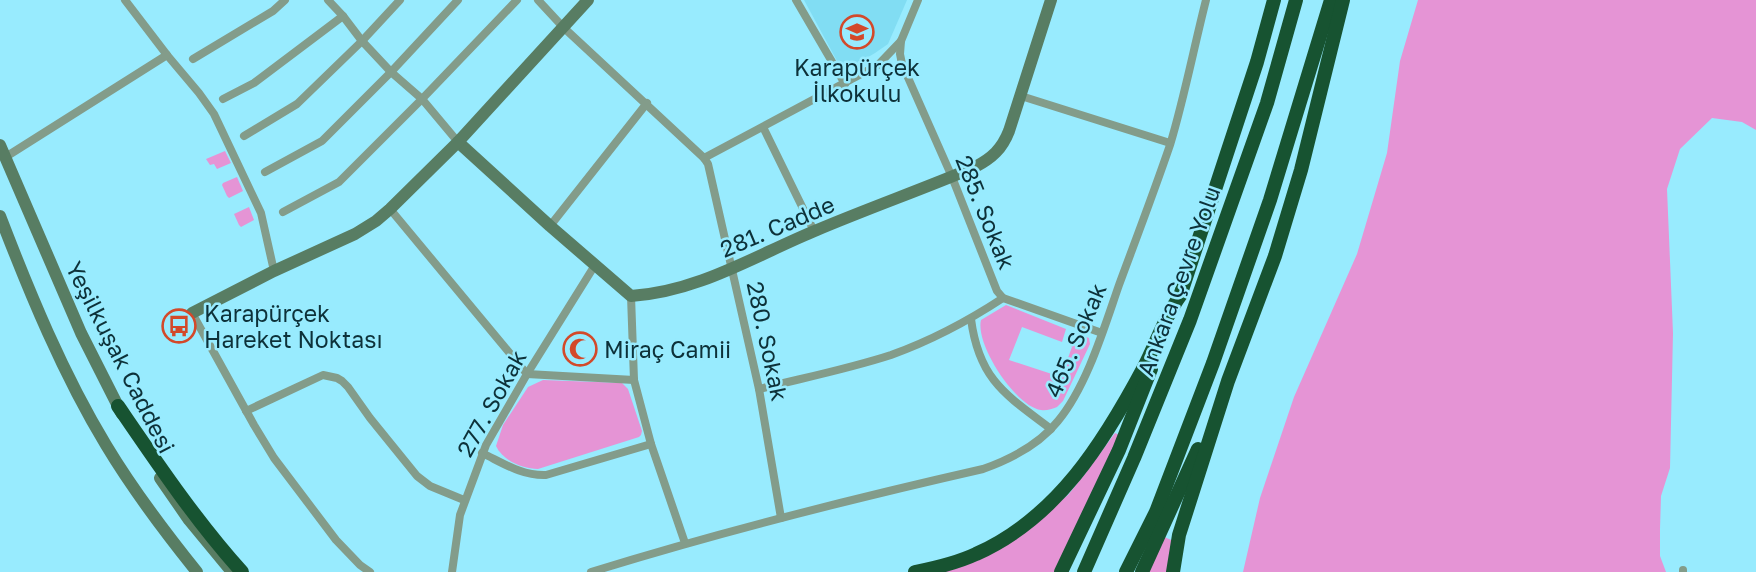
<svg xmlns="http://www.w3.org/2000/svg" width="1756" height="572" viewBox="0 0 1756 572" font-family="'Golos Text',sans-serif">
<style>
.built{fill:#81ddf3}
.green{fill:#e594d5}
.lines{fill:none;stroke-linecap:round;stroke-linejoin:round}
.street{stroke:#839c8a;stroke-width:8}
.secondary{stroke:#587d63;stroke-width:12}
.highway{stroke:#175331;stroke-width:14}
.labels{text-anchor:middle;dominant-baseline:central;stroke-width:5;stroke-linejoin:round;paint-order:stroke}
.poi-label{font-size:23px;fill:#0d3139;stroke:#98ebfe;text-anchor:start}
.street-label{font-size:23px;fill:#0d3139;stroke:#98ebfe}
</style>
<rect width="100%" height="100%" fill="#98ebfe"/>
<!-- built -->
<path class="built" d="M804,0H907L888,44L875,53L843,72Z"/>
<!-- green -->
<g class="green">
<path d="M1418,0H1756V130L1742,122L1712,118L1680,149L1667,189L1673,333L1670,468L1661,496L1660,529V556L1666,572H1243L1260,498L1294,397L1357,254L1387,153L1400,61Z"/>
<path d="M225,151L231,163L217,169L214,164L210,165L206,159Z"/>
<path d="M237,177L243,191L229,198L227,196L222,185L223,183Z"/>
<path d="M249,207L254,220L241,227L239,225L234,214Z"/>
<path d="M1006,305L1066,329L1062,342L1022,327L1009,360L1061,377L1072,347L1070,345L1074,332L1089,338L1090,344L1063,401L1057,407C1052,409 1046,411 1041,410C1015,406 975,344 981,320Z"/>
<path d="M543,380L622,383L628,389L642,431L641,435L639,437L538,469C523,469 503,461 496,446L503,425L528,387Z"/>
<path d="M1115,433L1122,436L1057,572H932L1039,518L1068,495L1085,474Z"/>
<path d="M1164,537L1174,541L1169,572H1147Z"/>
</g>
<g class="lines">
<!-- street -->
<g class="street">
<path d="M125,0L167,55L199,93L214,114L261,213L274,271"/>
<path d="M328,0L343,16L362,41L391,72L422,99L458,142"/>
<path d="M538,0L563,27L704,158L708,164L759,389L781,518"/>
<path d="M796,0L845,84"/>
<path d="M901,41L900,54L902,64L952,177L997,291L1003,298L1102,333"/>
<path d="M193,59L273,11L285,0"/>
<path d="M1021,96L1170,143"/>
<path d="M223,99L254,83L343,16"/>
<path d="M763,127L814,231"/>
<path d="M244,136L297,104L362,41L400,0"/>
<path d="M4,158L167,55"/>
<path d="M704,158L878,65L901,41L918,0"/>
<path d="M265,172L322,141L391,72L458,0"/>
<path d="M390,209L527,374L634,380"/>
<path d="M283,212L339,182L422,99L517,0"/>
<path d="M550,226L647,103"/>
<path d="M631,296L634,380L651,444L685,543"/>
<path d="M192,313L254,425L274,458L336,540L360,565L370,572"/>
<path d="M971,319C979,380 1006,395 1051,429"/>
<path d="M759,389C803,378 848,369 891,355C930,341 968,321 1003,298"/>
<path d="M246,411L323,375L337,378L342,381L348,387L370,418L417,476L430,486L464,500"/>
<path d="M482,453C503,463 522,476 546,475L651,444"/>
<path d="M1683,570V572"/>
<path d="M452,572L460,515L486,445L527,374L595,265"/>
<path d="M591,572C720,532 851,499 983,469C1011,459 1039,445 1058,421C1087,386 1104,328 1119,285C1136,239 1154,192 1170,145C1184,99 1194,47 1206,0"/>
</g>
<!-- secondary -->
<g class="secondary">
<path d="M458,142L550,226L631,296C698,292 756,255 817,230C869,208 923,189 975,167C992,158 1002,149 1009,131L1051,0"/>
<path d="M0,145L81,333L122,414"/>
<path d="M0,216C30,294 63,374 106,445C133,490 164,531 197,572"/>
<path d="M192,313L274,271L355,234L376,221L390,209L458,142L588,0"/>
<path d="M160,478L189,520L232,572"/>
</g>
<!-- highway -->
<g class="highway">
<path d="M118,406C157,463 196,521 242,572"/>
<path d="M915,572C935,568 957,563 976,554C1057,518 1104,442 1144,367C1156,344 1164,318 1180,296L1257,62L1274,0"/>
<path d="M1061,572L1119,450L1151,369"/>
<path d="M1084,572L1134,458L1190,320L1267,103L1296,0"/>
<path d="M1126,572L1156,512L1213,363L1270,200L1331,0"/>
<path d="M1142,572L1198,449"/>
<path d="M1173,572L1179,535L1228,381L1275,256L1301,170L1343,0"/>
</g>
</g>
<!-- icons -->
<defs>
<symbol id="school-ring" viewBox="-11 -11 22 22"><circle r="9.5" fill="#98ebfe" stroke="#d3492a" stroke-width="1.5"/><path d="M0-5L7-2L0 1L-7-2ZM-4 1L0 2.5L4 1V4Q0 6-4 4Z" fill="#d3492a"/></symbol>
<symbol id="bus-ring" viewBox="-11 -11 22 22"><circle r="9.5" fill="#98ebfe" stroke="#d3492a" stroke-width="1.5"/><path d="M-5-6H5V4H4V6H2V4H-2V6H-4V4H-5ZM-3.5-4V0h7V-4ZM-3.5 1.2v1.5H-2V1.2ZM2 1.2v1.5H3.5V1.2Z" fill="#d3492a"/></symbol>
<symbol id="mosque-ring" viewBox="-11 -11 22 22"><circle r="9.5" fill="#98ebfe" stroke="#d3492a" stroke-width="1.5"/><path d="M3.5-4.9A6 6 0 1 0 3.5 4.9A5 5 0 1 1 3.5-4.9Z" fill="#d3492a"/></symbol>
</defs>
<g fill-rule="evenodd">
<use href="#school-ring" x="838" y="13" width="38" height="38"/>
<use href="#bus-ring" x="160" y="307" width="38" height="38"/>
<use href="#mosque-ring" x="561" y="330" width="38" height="38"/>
</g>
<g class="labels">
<!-- poi labels -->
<g class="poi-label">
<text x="857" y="67" text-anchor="middle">Karapürçek<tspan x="857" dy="26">İlkokulu</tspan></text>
<text x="204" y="313">Karapürçek<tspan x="204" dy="26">Hareket Noktası</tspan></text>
<text x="604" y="349">Miraç Camii</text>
</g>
<!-- street labels -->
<g class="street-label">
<text transform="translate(986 212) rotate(68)">285. Sokak</text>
<text transform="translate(777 226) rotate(-23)">281. Cadde</text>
<text transform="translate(1178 281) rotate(-70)">Ankara Çevre Yolu</text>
<text transform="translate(1075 340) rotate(-67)">465. Sokak</text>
<text transform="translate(768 341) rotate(78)">280. Sokak</text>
<text transform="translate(121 357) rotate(63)">Yeşilkuşak Caddesi</text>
<text transform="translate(491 403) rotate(-61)">277. Sokak</text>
</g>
</g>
</svg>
